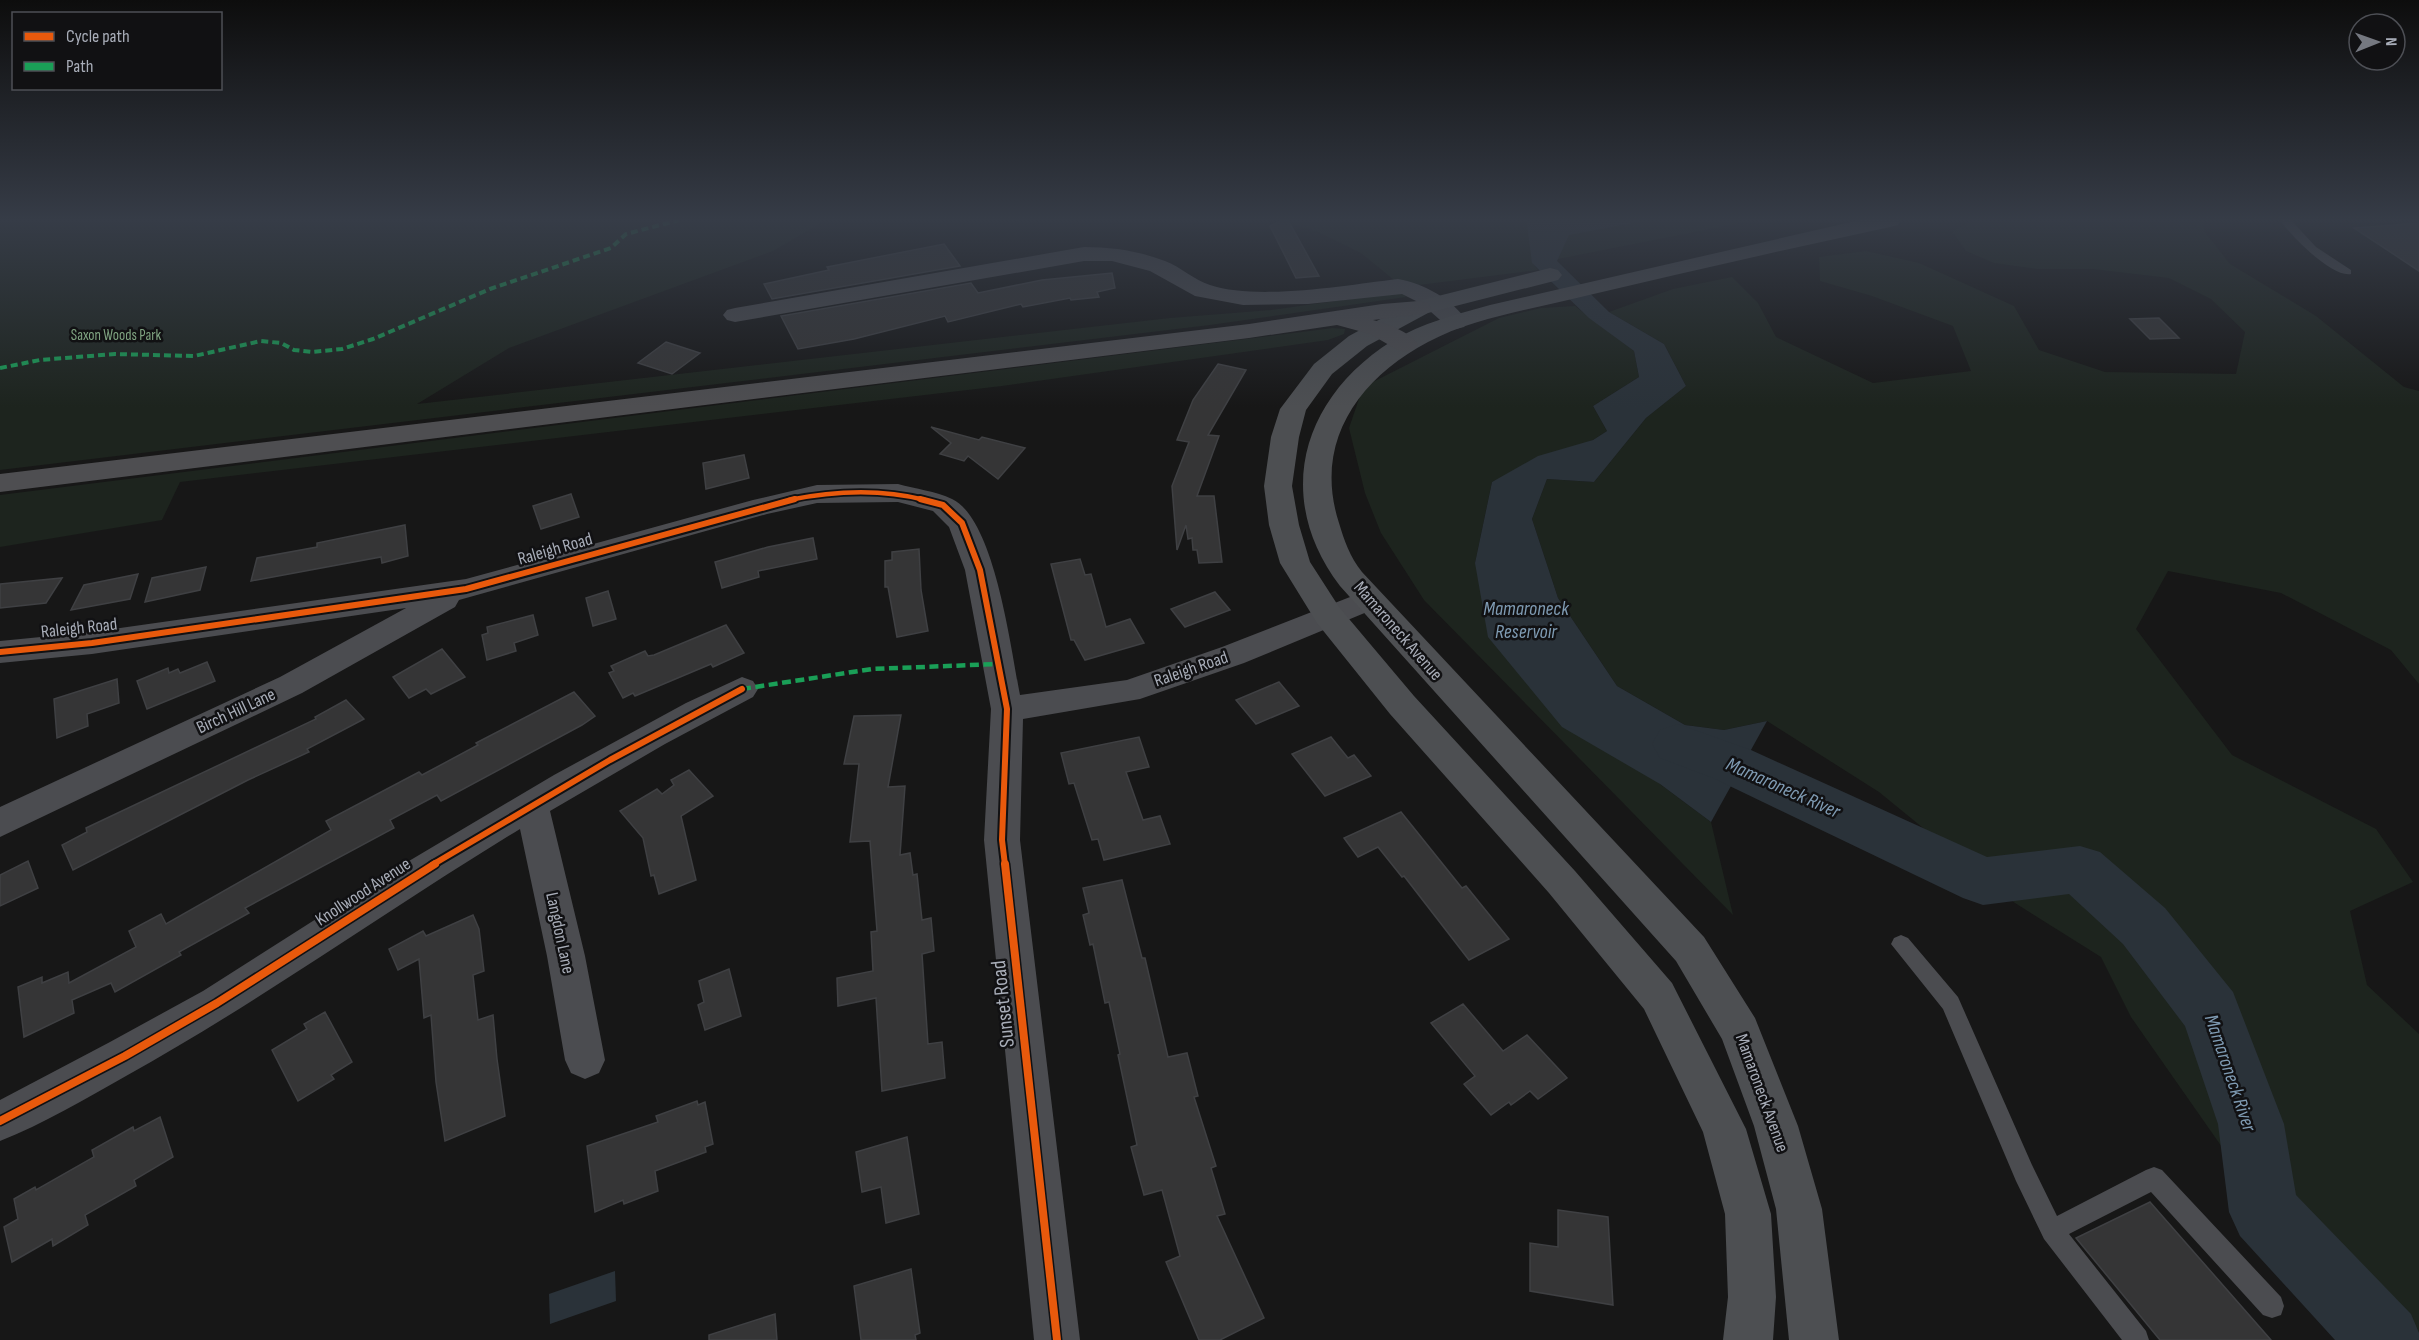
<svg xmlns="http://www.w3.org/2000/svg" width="2419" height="1340" viewBox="0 0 2419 1340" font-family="'Sofia Sans Condensed',sans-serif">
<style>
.green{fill:#1d241e}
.water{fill:#2a3239}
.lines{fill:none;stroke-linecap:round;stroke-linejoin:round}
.river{fill:#2a3239;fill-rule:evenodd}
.building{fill:#353536;stroke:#3f4043;stroke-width:1.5}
.service{fill:#4b4c50;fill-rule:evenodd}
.minor{fill:#4b4c50;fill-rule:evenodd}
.primary{fill:#4d4f52;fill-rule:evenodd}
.motorway{fill:#4e4e51;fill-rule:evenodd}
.quiet-far1{stroke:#1a9f57;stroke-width:4;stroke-dasharray:7 4;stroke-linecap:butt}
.quiet{stroke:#1a9f57;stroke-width:4.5;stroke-dasharray:9 4.5;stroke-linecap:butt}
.cycleway-far2-casing{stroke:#111113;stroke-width:8}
.cycleway-far1-casing{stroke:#111113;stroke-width:10}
.cycleway-casing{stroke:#111113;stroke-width:11}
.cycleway-far2{stroke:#e8590c;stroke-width:4.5}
.cycleway-far1{stroke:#e8590c;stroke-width:6}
.cycleway{stroke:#e8590c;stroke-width:8}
.labels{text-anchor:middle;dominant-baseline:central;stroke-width:5;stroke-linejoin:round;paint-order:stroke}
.far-park-label{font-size:15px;fill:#7fa381;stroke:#111113}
.street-label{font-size:18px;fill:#a8adb8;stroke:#111113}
.water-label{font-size:20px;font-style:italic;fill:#7f9bb3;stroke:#111113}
.near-street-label{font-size:21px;fill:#a8adb8;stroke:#111113}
</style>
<rect width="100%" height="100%" fill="#171717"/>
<!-- green -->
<g class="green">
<path d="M0,220H826L773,251L509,348L417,404L1170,318L1271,310L1393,293H1403L1406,297L1210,325L0,470Z"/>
<path d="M1280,220H1755L1533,264L1538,270L1419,285L1394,280L1361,253L1318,232Z"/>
<path d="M1975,220H2203L2204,231L2230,264L2316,316L2404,387L2419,391V684L2391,650L2281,593L2168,571L2136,629L2232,755L2376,829L2413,882L2350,911L2367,985L2419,1034V1340H2357L2131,1017L2101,957L2015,903L1879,792L1767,721L1724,730L1685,725L1617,686L1558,598L1532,519L1547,479L1594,482L1646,418L1686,386L1664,344L1609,312L1673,289L1732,277L1758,303L1776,337L1873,383L1971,371L1953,326L1872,296L1820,281L1819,257L1866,251L1919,263L2014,306L2039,350L2105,372L2236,374L2245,332L2211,299L2169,278L2093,269H2037L1994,263L1966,251L1952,231Z"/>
<path d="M1575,306L1634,351L1639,377L1593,406L1607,431L1593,440L1492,482L1475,563L1660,784L1711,822L1733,915L1424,600L1381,533L1365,493L1349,428L1363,387L1499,318L1541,308Z"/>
<path d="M1333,328L1345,329L1344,334L1328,340L1002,386L180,482L162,520L0,547V495Z"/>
</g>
<!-- water -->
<g class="water">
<path d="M1528,220H1649L1569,235L1557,261L1609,312L1664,344L1686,386L1646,418L1594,482L1547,479L1532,519L1558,598L1617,686L1685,725L1724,730L1767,721L1711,822L1660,784L1562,727L1488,637L1475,563L1492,482L1538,456L1593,440L1607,431L1593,406L1639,377L1634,351L1589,318L1532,263L1527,224Z"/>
<path d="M615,1271L616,1301L550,1324L549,1294Z"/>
</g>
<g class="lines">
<!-- river -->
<path class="river" d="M1678,724L1751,750L1987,857L2080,846L2100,852L2165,908L2233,992L2284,1124L2296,1195L2411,1314L2419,1333V1340H2335L2240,1236L2229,1212L2218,1124L2185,1026L2123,944L2069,894L1983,905L1963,898L1713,778L1660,758L1652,744L1660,730Z"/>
</g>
<!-- building -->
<g class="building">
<path d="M1281,220H1288L1319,276L1296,278L1270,226Z"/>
<path d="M2419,223V271L2354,228Z"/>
<path d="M944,244L960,266L772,299L764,284L829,270L827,267Z"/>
<path d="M1112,273L1115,288L1097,292L1099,297L1071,300L1070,298L1023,307L1021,304L948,322L945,316L854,339L798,349L781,316L971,283L978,293L1042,280Z"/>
<path d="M2159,318L2179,338L2150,339L2130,319Z"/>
<path d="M666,342L700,353L672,374L638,363Z"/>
<path d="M1218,364L1246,370L1208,435L1219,436L1197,496H1214L1222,562L1199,563L1197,550H1193L1192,538L1188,539L1186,525L1177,550L1172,486L1189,442L1177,440L1193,400Z"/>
<path d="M931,427L979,440L982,437L1025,448L998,479L968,456L964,461L940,454L951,443Z"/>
<path d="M744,455L749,478L706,489L703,463Z"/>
<path d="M571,494L579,517L541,529L533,506Z"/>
<path d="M405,525L408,556L382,563L381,557L251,581L257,558L317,547V543Z"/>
<path d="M813,538L817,559L758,571L759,577L722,588L715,562L768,547Z"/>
<path d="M919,549L921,590L928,631L897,637L888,587H885V561L892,560V552Z"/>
<path d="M1080,559L1085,575L1091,574L1106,627L1130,619L1144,643L1085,660L1074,640H1071L1051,564Z"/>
<path d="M206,567L200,590L145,602L152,578Z"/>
<path d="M138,574L130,599L71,610L84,585Z"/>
<path d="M62,578L46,603L0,608V584Z"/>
<path d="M608,591L616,619L593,626L586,598Z"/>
<path d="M1215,592L1230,610L1185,627L1171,609Z"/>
<path d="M533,615L538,635L514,643L516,651L487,660L482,635L488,633L487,627Z"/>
<path d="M726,625L744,653L713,667L711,664L635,696L633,693L623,698L609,673L614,671L611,666L645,651L648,656L654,655Z"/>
<path d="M442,649L465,677L431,694L426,689L409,698L393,677Z"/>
<path d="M207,662L215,681L147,709L137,681L168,668L169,673L178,669L180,673Z"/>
<path d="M117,679L119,703L87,714L88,726L57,738L54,699Z"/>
<path d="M1279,682L1299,706L1256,724L1236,700Z"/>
<path d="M574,692L595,716L582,725L441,801L437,795L390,820L394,828L245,908L249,913L179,952L181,955L115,992L111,983L72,1000L74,1013L24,1037L18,987L42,977V983L68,972L69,983L136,947L129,931L161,914L166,924L331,830L326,821L419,772L422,775L478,745L476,743Z"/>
<path d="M346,700L364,719L307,749L309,752L248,780L73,870L62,845L87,832L86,828L316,719L315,717Z"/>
<path d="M901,715L888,787L905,786L900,855L910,853L913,875L917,874L922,920L931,918L934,951L922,954L928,1044L942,1042L945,1078L882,1091L876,998L838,1006L837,978L873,971L871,932L877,931L870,841L850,842L859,764H844L854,716Z"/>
<path d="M1139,737L1149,767L1126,772L1143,820L1160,816L1170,844L1104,860L1098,839L1092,840L1074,783L1069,784L1061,753Z"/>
<path d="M1331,737L1348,758L1354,755L1371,776L1325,796L1292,754Z"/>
<path d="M689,770L713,796L681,816L696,880L659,894L654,875L651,876L643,838L620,811L657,789L662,794L674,785L671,780Z"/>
<path d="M1401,812L1462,888L1466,886L1509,939L1469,960L1404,876L1402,877L1378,847L1358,857L1344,838Z"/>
<path d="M28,861L38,888L0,906V875Z"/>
<path d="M1122,880L1142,958H1145L1168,1057L1187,1053L1198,1096L1194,1097L1216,1166L1211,1168L1225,1214L1217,1216L1264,1318L1220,1340H1199L1166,1262L1180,1256L1162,1190L1144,1195L1131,1147L1137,1145L1118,1055L1120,1054L1109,1002L1105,1003L1093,944L1090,945L1083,915L1089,913L1083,888Z"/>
<path d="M473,915L479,929L484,971L473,975L478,1020L493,1015L497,1059L505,1116L445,1141L436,1082L431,1015L424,1018L419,959L398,970L389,949L423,931L426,936Z"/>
<path d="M729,969L741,1016L705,1030L698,1005L704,1002L699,981Z"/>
<path d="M1463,1004L1503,1051L1527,1035L1567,1078L1538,1099L1530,1091L1511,1105L1509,1102L1491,1115L1464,1084L1475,1076L1431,1023Z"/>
<path d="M325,1012L352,1062L331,1075L334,1079L298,1101L272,1050L307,1029L304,1024Z"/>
<path d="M697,1101L698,1105L705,1102L713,1144L705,1147L706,1152L655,1171L658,1191L624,1204L623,1200L595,1212L587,1146L658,1122L656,1116Z"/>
<path d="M160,1117L173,1157L134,1180L136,1186L85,1215L88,1225L53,1246L52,1239L12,1262L4,1227L18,1219L14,1199L35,1187L36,1190L94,1157L92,1150L133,1127L134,1131Z"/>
<path d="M907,1137L919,1214L886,1223L881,1187L862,1192L856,1152Z"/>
<path d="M2150,1202L2271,1340H2160L2076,1238Z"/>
<path d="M1558,1210L1608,1217L1613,1305L1530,1291V1243L1558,1247Z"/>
<path d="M911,1269L920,1333L915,1335L916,1340H861L854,1286Z"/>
<path d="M775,1314L777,1340H709V1335Z"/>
</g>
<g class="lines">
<!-- service -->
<g class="service">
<path d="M2280,220H2291L2316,247L2351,270V274C2332,278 2290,235 2280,220Z"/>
<path d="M1901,935L1908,938L1958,997L2032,1165L2057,1216L2146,1170L2154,1167L2162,1170L2281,1297L2284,1306L2281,1315L2272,1318L2263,1315L2151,1192L2069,1234L2146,1331L2149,1340H2122L2044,1239L2016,1181L1943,1009L1891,944L1894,938Z"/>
</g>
<!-- minor -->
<g class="minor">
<path d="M1084,247C1112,247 1139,251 1165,261C1181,267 1194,280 1210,285C1258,301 1347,285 1398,279C1425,284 1452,299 1468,322L1464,327L1456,329L1448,327L1422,304L1402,294L1308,304L1243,305L1195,296L1150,271L1112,261H1084L735,322L727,320L723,315L727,310L735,308Z"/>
<path d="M898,484C915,489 936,491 952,499C995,519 1011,650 1020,695L1127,680L1222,647L1368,590L1379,593L1383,600L1379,607L1244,663L1140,699L1023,719L1020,840L1080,1340H1034L984,840L991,709L965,570L949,527L933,511L898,502L817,503L767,514L459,600L455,607L302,693L0,837V807L280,677L406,608L92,654L0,663V641L92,632L466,579L753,500L817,485Z"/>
<path d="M742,677L753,681L758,689L753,697L665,744L550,811L585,956L605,1060L599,1073L585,1079L571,1073L565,1060L547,956L520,829C387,910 261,1001 126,1076C85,1099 43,1124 0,1141V1100L110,1042L203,991L382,877L554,775L686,703Z"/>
</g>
<!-- primary -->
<g class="primary">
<path d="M1860,220H1901L1898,225L1890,227C1788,249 1686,272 1585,296C1534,309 1475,317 1428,342C1358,379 1313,443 1339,523C1344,540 1350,557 1362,572L1704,937L1755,1018L1798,1126L1822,1209L1839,1340H1789L1776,1209L1754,1126L1722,1039L1676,961L1340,586C1273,498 1301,398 1392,341C1422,323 1457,314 1490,305Z"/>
<path d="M1550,268L1558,270L1562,275L1558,280L1428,313L1367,346L1332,374L1306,410L1299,437L1292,486L1299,525L1310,562L1339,607L1414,696L1575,871L1672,983L1746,1129L1771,1214L1776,1297L1773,1340H1723L1728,1297L1725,1214L1703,1132L1644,1009L1549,893L1390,714L1317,623L1280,563L1269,525L1264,486L1271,437L1280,409L1314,364L1349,336L1410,303Z"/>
</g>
<!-- motorway -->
<path class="motorway" d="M1419,301L1428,303L1431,308L1428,313L1373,320C1388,324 1408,331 1418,344L1414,349L1405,352L1396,349L1370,334L1337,325L1249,338L0,492V474L1249,324L1382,304Z"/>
<!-- quiet-far1 -->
<path class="quiet-far1" d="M0,368L40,360L115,354L194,356L261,341L281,343L294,350L312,352L342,349L373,339L490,289L611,248L626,234L679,220"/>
<!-- quiet -->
<path class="quiet" d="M742,689L872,669L998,664"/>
<defs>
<path id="cycleway-far2" d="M789,500C833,491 882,489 925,500"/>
<g id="cycleway-far1">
<path d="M920,499L943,505L962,523L980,570L1007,709L1002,840L1005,865"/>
<path d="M0,652L92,643L466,589L795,499"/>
<path d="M432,865L610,760L742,689"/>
</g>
<g id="cycleway">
<path d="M1005,864L1057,1340"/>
<path d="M0,1121L125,1056L217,1003L435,864"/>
</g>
</defs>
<!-- cycleway-far2 casing -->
<use href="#cycleway-far2" class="cycleway-far2-casing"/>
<!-- cycleway-far1 casing -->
<use href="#cycleway-far1" class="cycleway-far1-casing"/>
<!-- cycleway casing -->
<use href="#cycleway" class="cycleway-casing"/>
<!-- cycleway-far2 -->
<use href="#cycleway-far2" class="cycleway-far2"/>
<!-- cycleway-far1 -->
<use href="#cycleway-far1" class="cycleway-far1"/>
<!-- cycleway -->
<use href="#cycleway" class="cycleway"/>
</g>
<!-- sky -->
<linearGradient id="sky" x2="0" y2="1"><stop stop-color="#0d0d0d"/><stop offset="0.54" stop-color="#363c47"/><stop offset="1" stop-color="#363c47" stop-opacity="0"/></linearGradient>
<rect width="2419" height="407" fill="url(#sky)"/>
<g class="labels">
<!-- far-park labels -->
<g class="far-park-label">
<text x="116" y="335">Saxon Woods Park</text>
</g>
<!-- street labels -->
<g class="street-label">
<text transform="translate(555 549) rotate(-16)">Raleigh Road</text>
<text transform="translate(79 628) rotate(-6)">Raleigh Road</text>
<text transform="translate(1398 631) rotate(49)">Mamaroneck Avenue</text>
<text transform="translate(1191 669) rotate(-19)">Raleigh Road</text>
<text transform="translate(236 711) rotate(-25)">Birch Hill Lane</text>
<text transform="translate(363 892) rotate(-33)">Knollwood Avenue</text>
<text transform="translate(560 933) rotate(78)">Langdon Lane</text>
<text transform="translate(1762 1093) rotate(70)">Mamaroneck Avenue</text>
</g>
<!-- water labels -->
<g class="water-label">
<text x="1526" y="609">Mamaroneck<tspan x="1526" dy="23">Reservoir</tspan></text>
<text transform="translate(1783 788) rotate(24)">Mamaroneck River</text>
<text transform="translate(2230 1073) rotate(71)">Mamaroneck River</text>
</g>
<!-- near-street labels -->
<g class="near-street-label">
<text transform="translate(1003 1004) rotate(-96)">Sunset Road</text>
</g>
</g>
<!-- legend -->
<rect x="12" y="12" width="210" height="78" fill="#111113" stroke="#4d4f55" stroke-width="1.5"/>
<rect x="24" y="32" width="30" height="9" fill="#e8590c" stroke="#4d4f55" stroke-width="1.5"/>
<text x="66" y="42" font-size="18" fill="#a8adb8">Cycle path</text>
<rect x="24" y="62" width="30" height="9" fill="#1a9f57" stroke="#4d4f55" stroke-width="1.5"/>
<text x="66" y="72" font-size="18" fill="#a8adb8">Path</text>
<!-- north arrow -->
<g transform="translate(2377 42) rotate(89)"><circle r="28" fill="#111113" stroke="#4d4f55" stroke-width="1.5"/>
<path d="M0-4.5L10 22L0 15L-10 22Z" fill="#757880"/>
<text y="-9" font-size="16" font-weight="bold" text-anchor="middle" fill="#a8adb8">N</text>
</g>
</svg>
